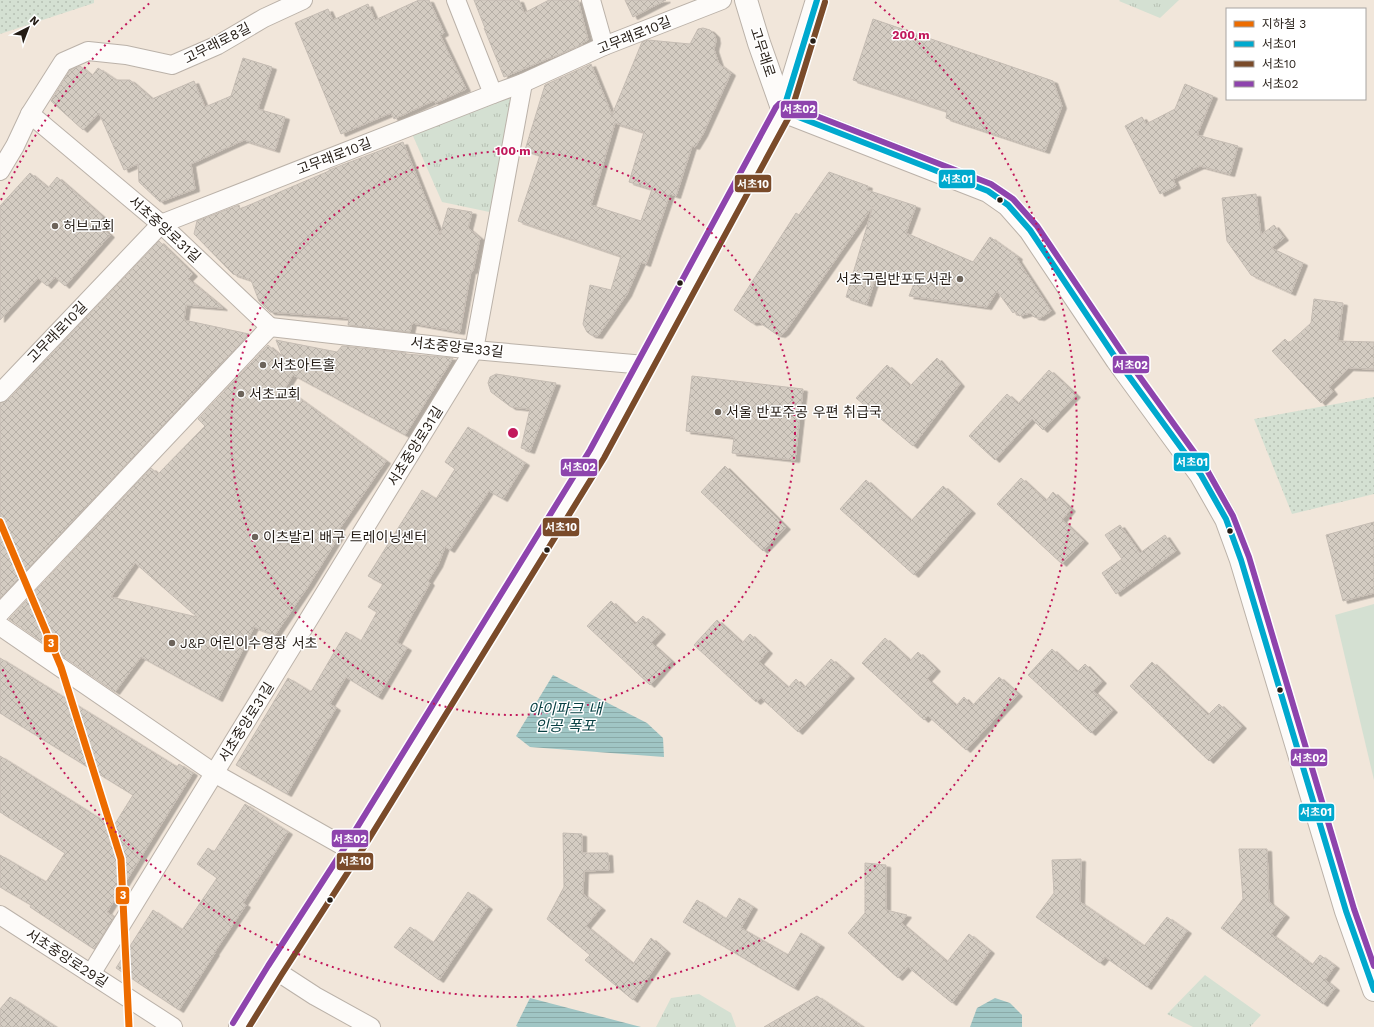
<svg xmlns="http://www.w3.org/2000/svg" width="1374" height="1027" viewBox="0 0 1374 1027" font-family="'Work Sans','Noto Sans KR',sans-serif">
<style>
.grass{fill:url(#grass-dots)}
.park{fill:url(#park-tufts)}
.garden{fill:#d4e0d2}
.water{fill:url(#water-rules)}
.building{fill:url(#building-cross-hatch);stroke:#c5bcb3;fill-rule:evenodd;filter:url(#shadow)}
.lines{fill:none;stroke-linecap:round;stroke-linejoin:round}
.street-casing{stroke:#bbb2a9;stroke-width:20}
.secondary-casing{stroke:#bbb2a9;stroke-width:24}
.street{stroke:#fdfbf9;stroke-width:18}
.secondary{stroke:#fdfbf9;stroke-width:22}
.bus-1-casing{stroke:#fff;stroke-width:9}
.bus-2-casing{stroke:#fff;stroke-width:9}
.bus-3-casing{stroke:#fff;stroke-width:9}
.bus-1{stroke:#00a9ce;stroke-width:6}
.bus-2{stroke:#7a4b2a;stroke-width:6}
.bus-3{stroke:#8e44ad;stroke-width:6}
.metro-1-casing{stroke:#fff;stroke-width:10}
.metro-1{stroke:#ed6c00;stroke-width:7}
.ring{fill:none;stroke:#c2185b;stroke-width:2;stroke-dasharray:2 4}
.bus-dot{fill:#241c15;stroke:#fff;stroke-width:1.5}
.poi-dot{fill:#6c635a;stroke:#fff;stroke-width:1.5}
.labels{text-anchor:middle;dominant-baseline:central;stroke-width:3;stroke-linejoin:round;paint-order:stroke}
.street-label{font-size:14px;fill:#241c15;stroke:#fff}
.poi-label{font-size:14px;fill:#241c15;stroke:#fff;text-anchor:start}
.water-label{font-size:15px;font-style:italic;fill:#094144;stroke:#fff}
.centre{fill:#c2185b;stroke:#fff;stroke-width:2}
.ring-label{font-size:12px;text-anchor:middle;font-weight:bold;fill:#c2185b;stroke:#fff;stroke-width:3;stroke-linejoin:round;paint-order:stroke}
.line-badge{stroke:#fff;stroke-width:1.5}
.badge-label{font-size:11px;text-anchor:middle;font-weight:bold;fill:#fff}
</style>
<defs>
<pattern id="grass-dots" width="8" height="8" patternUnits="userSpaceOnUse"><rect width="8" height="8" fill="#d4e0d2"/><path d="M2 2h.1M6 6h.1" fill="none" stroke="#b6c0b3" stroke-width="1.8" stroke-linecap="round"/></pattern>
<pattern id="park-tufts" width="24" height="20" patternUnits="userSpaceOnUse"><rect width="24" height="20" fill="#d4e0d2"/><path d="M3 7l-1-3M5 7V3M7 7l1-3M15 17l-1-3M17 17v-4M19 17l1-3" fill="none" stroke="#b6c0b3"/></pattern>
<pattern id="water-rules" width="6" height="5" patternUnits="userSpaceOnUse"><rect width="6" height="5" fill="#a0c6c5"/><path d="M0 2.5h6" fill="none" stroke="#8aaaa8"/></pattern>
<pattern id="building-cross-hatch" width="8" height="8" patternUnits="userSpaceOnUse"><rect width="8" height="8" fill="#d4ccc2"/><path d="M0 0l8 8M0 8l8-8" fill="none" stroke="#b6afa6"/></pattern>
<filter id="shadow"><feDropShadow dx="4.5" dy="2.5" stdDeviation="0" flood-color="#0004"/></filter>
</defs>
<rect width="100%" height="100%" fill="#f1e6da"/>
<!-- grass -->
<g class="grass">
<path d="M0,0H94V3L0,34Z"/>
<path d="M1374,397V494L1292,514L1254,419Z"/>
</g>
<!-- park -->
<g class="park">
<path d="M1120,0H1179L1160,18L1119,1Z"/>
<path d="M523,83L499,214L442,202L409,127Z"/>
<path d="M1205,975L1261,1015L1250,1027H1193L1167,1014Z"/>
<path d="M699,994L731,1013L736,1027H656L671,998Z"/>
</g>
<!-- garden -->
<path class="garden" d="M1374,604V780L1335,615Z"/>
<!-- water -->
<g class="water">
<path d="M553,675L647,723L663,738L664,757L530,747L516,736Z"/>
<path d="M530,998L641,1027H518L516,1026Z"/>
<path d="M995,998L1010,1003L1022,1015V1027H970L977,1008Z"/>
</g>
<!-- building -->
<g class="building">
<path d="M419,0H429L444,33L440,35L466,89L435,103L433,101L394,119L391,113L341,134L295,23L328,9L333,20L368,4L375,20Z"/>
<path d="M474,0H519L524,13L549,0H578L588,40L582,43L583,44L551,58L552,57L504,77L484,28H485Z"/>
<path d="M625,0H666L633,17Z"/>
<path d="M873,19L1053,81L1062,106L1045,151L946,118L947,111L853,80Z"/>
<path d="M703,28L710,30L715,35L716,41L714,49L719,64L731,73L703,134L695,147L692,146L676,196L670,194L646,264L641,262L627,294L598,336L591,335L587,332L583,324L590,285L611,290L621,256L518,221L540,155L525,150L545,85L591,64L612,115L642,42L648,40L690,44L698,29ZM615,123L644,132L629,182L652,189L641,221L591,205Z"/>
<path d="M243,58L272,67L258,109L285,117L275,150L244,140L191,164L195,189L160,202L139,182L138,164L124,170L99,113L83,130L51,101L70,70L80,66L92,76L98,68L116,80H130L152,99L194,81L205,107L231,96Z"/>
<path d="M1185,84L1213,96L1197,135L1238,146L1230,174L1200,166L1173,179L1176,186L1160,194L1125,126L1142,117L1146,124L1175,109Z"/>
<path d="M403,142L440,235L448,208L472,212L468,228L480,238L473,271H471L460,332L412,323L410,332L348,325L349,318L270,312L259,301L251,280L233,274L194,234L197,221L239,205L240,209L329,171V170Z"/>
<path d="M829,172L868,186L867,190L916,206L906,233L973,262L990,237L1018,257L1017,259L1051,311L1040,318L1034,317L1030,313L1019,316L1015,311L1013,313L997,291L987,307L909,296L915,281L878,270L867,304L846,297L873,206L785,332L781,335L776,334L759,322L752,323L734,310L796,213L799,215Z"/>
<path d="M30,173L48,188L57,177L103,217L97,223L110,235L65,286L55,277L47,286L38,278L0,320V206Z"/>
<path d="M1256,194L1261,235L1274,225L1284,238L1271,248L1303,263L1291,293L1251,275L1227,241L1222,198Z"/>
<path d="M159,241L193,274L188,279L223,308L186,305L184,320L249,334L0,598V403L8,400Z"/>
<path d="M1314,299L1343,303L1338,341L1374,342V369L1349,368L1329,387L1333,392L1321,403L1272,351L1285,339L1289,343L1311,323Z"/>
<path d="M276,340L337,352L342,346L406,353V354L453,358L405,435L293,375L285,388L386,461L338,531L341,533L309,585L275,635L254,627L218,699L141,657L115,692L9,619L151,468L158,474L205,426L198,419L268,345L283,358ZM135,563L197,617L111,597Z"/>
<path d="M937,358L960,384L913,446L856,398L887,365L910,386Z"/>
<path d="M1049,370L1076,395L1043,430L1032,419L995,460L969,436L1007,394L1018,404Z"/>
<path d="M496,374L556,383L530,451L521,448L530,409L511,407L491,392L488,383L490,377Z"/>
<path d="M692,376L803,389L795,460L732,453L734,437L686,431Z"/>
<path d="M468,427L525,463L503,499L489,491L450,550L445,547L438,565L428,581L430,583L397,642L407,648L378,697L346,677L330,704L336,708L287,794L236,765L288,678L311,692L346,632L361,641L377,612L368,607L383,584L368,576L422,490L436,499L455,469L445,462Z"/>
<path d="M725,466L786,527L763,551L701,492Z"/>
<path d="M1021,478L1046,501L1053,492L1071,509L1062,520L1084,541L1062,564L997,504Z"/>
<path d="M866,480L911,521L943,486L971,511L914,575L840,509Z"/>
<path d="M1374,522V593L1343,601L1326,535Z"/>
<path d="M1120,525L1140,553L1165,535L1176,551L1116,594L1102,573L1122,559L1105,535Z"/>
<path d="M611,601L635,624L643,616L661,632L651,643L671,661L650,685L587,626Z"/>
<path d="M717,620L742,643L750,634L768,651L759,662L788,688L796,679L804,688L831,659L850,676L798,732L761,698L756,702L694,645Z"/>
<path d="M885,638L910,661L918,652L936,669L927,679L956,706L964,697L972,706L999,677L1018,694L966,750L928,716L924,720L862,663Z"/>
<path d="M1052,649L1077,672L1085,664L1102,681L1093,691L1113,710L1091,733L1028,675Z"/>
<path d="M0,658L177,767L179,764L193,773L107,912L114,917L94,949L30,907L31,905L0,887V855L46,882L65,853L0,812V756L113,827L133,795L0,713Z"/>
<path d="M1152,662L1208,715L1219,704L1242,726L1209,761L1130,686Z"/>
<path d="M245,804L288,832L243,903L246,905L214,953H215L179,1010L116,968L153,910L182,930L217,878L197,864L208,848L214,852Z"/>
<path d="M563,833L582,834V853H608L609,870L584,871L583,894L601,908L586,926L633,964L651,938L666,951L633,1000L585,960L590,955L547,919L564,887Z"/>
<path d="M1239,849H1267L1269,902L1285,915L1271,934L1312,965L1320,955L1335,966L1325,980L1335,988L1323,1004L1221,928L1243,899Z"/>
<path d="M1081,859L1080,902L1144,946L1167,917L1187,931L1147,987L1105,957L1100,963L1036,917L1054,893L1052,860Z"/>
<path d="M865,863L886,865V910L907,915L901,923L947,962L969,934L990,951L952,1003L908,967L898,978L848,933L865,913Z"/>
<path d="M468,892L488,907L439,980L394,947L410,927L433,943Z"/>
<path d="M739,898L753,907L741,928L788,955L801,933L820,945L794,988L683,922L697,900L726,919Z"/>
<path d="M817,996L863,1027H764Z"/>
<path d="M10,997L56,1027H0V1009Z"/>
</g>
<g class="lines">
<defs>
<g id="street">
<path d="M456,0L493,94"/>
<path d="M591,0L604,46"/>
<path d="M30,114L161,224L270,327"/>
<path d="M0,171L15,146L30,114L63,62L88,51L126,55L172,65L218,45L264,18L303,0"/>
<path d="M270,327L474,350L645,365"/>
<path d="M0,393L161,224L493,94L523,83L604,46L722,0"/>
<path d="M0,613L270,327"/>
<path d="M0,626L214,773L352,851"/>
<path d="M0,915L173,1027"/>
<path d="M275,970L315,996L371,1027"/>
<path d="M91,974L474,350L523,83"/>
</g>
<g id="secondary">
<path d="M746,0L759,43L783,111L988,191L1008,205L1030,230L1117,360L1201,475L1226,519L1241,560L1346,911L1374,990"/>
<path d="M240,1027L275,970L352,851L597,454L783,111L817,0"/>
</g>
</defs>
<!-- street casing -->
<use href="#street" class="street-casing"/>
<!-- secondary casing -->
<use href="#secondary" class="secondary-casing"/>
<!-- street -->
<use href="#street" class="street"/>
<!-- secondary -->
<use href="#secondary" class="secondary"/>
<defs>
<g id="bus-1">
<path d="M783,111L988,191L1008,205L1030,230L1117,360L1201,475L1226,519L1241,560L1346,911L1374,990"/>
<path d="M783,111L817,0"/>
</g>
<path id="bus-2" d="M249,1027L282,974L359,855L604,458L790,115L825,2"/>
<path id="bus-3" d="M233,1023L268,966L345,847L590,450L776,107L779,104L783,103L991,184L1013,199L1037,226L1124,355L1207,470L1233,516L1249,557L1354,909L1374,966"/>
</defs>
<!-- bus-1 casing -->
<use href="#bus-1" class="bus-1-casing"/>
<!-- bus-2 casing -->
<use href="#bus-2" class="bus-2-casing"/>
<!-- bus-3 casing -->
<use href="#bus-3" class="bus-3-casing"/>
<!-- bus-1 -->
<use href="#bus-1" class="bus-1"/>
<!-- bus-2 -->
<use href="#bus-2" class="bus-2"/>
<!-- bus-3 -->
<use href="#bus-3" class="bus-3"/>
<defs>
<path id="metro-1" d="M0,522L61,667L121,859L129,1027"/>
</defs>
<!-- metro-1 casing -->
<use href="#metro-1" class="metro-1-casing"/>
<!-- metro-1 -->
<use href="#metro-1" class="metro-1"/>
</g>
<!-- distance rings -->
<g class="ring">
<circle cx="513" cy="433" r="282"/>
<path d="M1 200A563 563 0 0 1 151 2M875 2A563 563 0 1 1 1 666"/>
</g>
<!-- markers -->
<g class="bus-dot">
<circle cx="813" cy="41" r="3.5"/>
<circle cx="1000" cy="200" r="3.5"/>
<circle cx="680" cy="283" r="3.5"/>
<circle cx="1230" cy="531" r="3.5"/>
<circle cx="547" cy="550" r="3.5"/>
<circle cx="1280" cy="690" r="3.5"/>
<circle cx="330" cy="900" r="3.5"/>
</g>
<g class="poi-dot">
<circle cx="55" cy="226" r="4"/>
<circle cx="960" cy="279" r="4"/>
<circle cx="263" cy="365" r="4"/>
<circle cx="241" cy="394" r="4"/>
<circle cx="718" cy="412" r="4"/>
<circle cx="255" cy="537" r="4"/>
<circle cx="172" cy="643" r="4"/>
</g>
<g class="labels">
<!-- street labels -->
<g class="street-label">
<text transform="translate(634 35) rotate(-22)">고무래로10길</text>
<text transform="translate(217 43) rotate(-27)">고무래로8길</text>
<text transform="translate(763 52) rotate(72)">고무래로</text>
<text transform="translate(334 156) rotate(-21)">고무래로10길</text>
<text transform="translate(165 229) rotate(42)">서초중앙로31길</text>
<text transform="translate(57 332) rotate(-46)">고무래로10길</text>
<text transform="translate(457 347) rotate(6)">서초중앙로33길</text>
<text transform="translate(415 446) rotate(-58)">서초중앙로31길</text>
<text transform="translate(246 722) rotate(-58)">서초중앙로31길</text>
<text transform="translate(67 958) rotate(33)">서초중앙로29길</text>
</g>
<!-- poi labels -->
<g class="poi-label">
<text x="63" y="226">허브교회</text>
<text x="952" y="279" text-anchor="end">서초구립반포도서관</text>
<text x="271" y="365">서초아트홀</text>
<text x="249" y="394">서초교회</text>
<text x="726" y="412">서울 반포주공 우편 취급국</text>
<text x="263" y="537">이츠발리 배구 트레이닝센터</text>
<text x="180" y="643">J&amp;P 어린이수영장 서초</text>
</g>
<!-- water labels -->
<g class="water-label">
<text x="565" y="709">아이파크 내<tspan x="565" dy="17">인공 폭포</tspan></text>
</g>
</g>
<circle cx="513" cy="433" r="6" class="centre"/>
<g class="ring-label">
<text x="911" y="39">200 m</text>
<text x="513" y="155">100 m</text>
</g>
<g class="line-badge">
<rect x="780" y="100" width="38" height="19" rx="4" fill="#8e44ad"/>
<rect x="938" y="169" width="38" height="20" rx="4" fill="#00a9ce"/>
<rect x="734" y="174" width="38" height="19" rx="4" fill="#7a4b2a"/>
<rect x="1112" y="355" width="38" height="19" rx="4" fill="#8e44ad"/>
<rect x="1173" y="452" width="37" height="20" rx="4" fill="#00a9ce"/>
<rect x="560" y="458" width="38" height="19" rx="4" fill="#8e44ad"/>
<rect x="542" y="517" width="38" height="20" rx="4" fill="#7a4b2a"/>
<rect x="43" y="634" width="16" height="19" rx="4" fill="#ed6c00"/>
<rect x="1290" y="748" width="38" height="19" rx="4" fill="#8e44ad"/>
<rect x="1298" y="803" width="37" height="19" rx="4" fill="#00a9ce"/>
<rect x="331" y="829" width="38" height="19" rx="4" fill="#8e44ad"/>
<rect x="336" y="852" width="38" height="19" rx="4" fill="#7a4b2a"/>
<rect x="115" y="886" width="15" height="19" rx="4" fill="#ed6c00"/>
</g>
<g class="badge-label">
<text x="799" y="113">서초02</text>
<text x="957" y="183">서초01</text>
<text x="753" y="188">서초10</text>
<text x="1131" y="369">서초02</text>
<text x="1192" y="466">서초01</text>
<text x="579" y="471">서초02</text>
<text x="561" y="531">서초10</text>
<text x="51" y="647">3</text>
<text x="1309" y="762">서초02</text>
<text x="1316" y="816">서초01</text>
<text x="350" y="843">서초02</text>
<text x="355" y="865">서초10</text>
<text x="123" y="899">3</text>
</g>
<!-- legend -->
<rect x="1226" y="8" width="140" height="92" fill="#ffffff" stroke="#a7a4a1"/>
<rect x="1234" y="21" width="20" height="6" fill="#ed6c00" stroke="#a7a4a1"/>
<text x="1262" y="28" font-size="12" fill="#241c15">지하철 3</text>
<rect x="1234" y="41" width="20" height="6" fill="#00a9ce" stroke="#a7a4a1"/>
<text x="1262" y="48" font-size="12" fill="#241c15">서초01</text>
<rect x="1234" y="61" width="20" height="6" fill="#7a4b2a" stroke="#a7a4a1"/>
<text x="1262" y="68" font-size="12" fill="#241c15">서초10</text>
<rect x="1234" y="81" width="20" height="6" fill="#8e44ad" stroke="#a7a4a1"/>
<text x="1262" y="88" font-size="12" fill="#241c15">서초02</text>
<!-- north arrow -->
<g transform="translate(28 28) rotate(42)" stroke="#ffffff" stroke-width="3" paint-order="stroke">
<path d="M0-3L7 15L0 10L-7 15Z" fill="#241c15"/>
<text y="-6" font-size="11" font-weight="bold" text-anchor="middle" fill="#241c15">N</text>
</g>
</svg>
